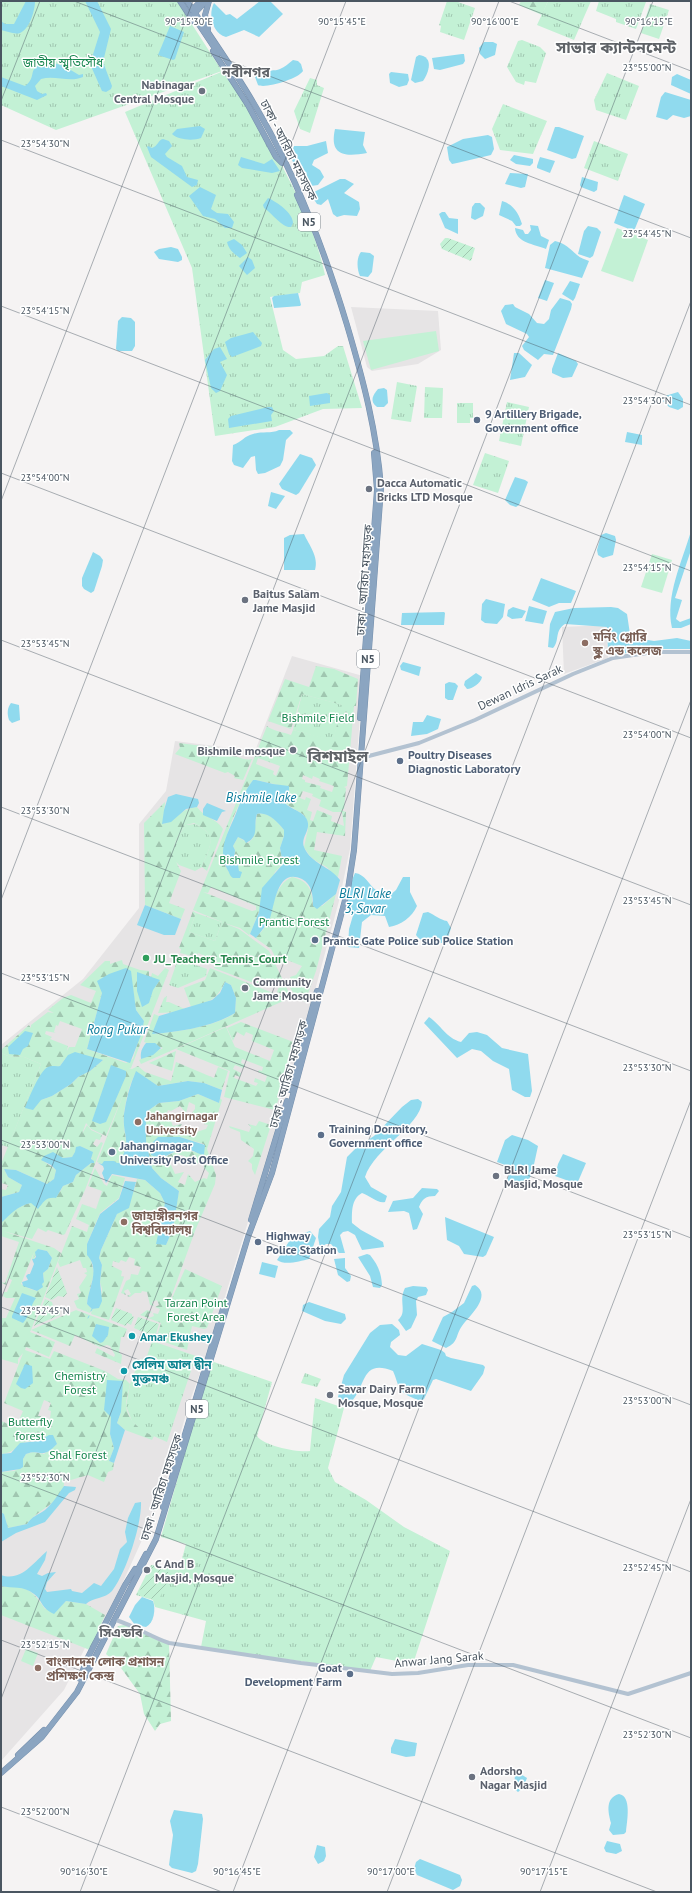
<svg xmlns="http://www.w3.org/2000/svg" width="692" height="1893" viewBox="0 0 692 1893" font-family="'PT Sans','Noto Sans Bengali',sans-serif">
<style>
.education{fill:#e6e4e5}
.grass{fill:url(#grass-tufts)}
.forest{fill:url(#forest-firs);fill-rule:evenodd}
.garden{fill:url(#garden-furrows)}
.pitch{fill:#c3f1d5}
.water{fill:#90daee}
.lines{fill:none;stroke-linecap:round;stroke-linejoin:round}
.stream{stroke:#90daee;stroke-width:1}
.highway-casing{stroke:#7690ad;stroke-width:6}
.major{stroke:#b3c2d1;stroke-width:4}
.highway{stroke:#8ba5c1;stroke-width:5}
.ticks{fill:none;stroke:#4a5661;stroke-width:1;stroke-opacity:0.45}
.worship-dot{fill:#6b7280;stroke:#fff;stroke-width:1.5}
.service-dot{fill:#5c6f8a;stroke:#fff;stroke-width:1.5}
.education-dot{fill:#8d6e63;stroke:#fff;stroke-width:1.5}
.leisure-dot{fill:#2e9e5b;stroke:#fff;stroke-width:1.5}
.culture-dot{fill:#0f9aa8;stroke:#fff;stroke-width:1.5}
.labels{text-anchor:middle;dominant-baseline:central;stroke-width:3;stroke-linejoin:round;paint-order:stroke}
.shield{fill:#fff;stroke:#808990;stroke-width:1}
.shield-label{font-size:11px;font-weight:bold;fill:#4a5661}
.park-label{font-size:12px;fill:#17864f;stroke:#fff}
.worship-label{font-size:12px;font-weight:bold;fill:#5b616d;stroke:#fff;text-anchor:start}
.street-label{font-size:12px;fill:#4a5661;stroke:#fff}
.service-label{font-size:12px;font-weight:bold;fill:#4e5e75;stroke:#fff;text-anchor:start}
.education-label{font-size:12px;font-weight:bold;fill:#785e54;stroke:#fff;text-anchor:start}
.leisure-label{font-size:12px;font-weight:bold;fill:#27864d;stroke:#fff;text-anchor:start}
.culture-label{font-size:12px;font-weight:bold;fill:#0d838f;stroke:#fff;text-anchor:start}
.water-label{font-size:13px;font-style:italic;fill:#0c7c9b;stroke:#fff}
.neighbourhood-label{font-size:13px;font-weight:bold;fill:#5f6368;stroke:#fff}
.quarter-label{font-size:14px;font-weight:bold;fill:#5f6368;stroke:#fff}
.district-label{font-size:16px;font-weight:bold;fill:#5f6368;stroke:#fff}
.ticks-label{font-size:10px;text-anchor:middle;fill:#4a5661;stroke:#fff;stroke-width:3;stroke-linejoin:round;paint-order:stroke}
</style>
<defs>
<pattern id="grass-tufts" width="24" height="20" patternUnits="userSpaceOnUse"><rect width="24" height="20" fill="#c3f1d5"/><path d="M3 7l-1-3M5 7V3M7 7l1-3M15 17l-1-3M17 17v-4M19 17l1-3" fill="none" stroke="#a0c6b0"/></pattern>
<pattern id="forest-firs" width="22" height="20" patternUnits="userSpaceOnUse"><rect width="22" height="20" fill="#c3f1d5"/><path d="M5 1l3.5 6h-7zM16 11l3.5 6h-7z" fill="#a0c6b0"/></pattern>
<pattern id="garden-furrows" width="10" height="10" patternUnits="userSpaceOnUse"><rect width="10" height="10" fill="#c3f1d5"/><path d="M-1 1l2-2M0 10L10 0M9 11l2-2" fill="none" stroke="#a0c6b0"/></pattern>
</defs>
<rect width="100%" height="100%" fill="#f5f3f3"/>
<!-- education -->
<g class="education">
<path d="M351,307L438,311L441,350L418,364L372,371L367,367Z"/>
<path d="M607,625L608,658L564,674L562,627Z"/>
<path d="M292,656L363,676L350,849L339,901L285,1102L211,1342L191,1398L161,1498L118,1593L90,1650L85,1648L64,1690L1,1761V1045L83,979L139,908V824L166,791L175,741L255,751Z"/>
</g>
<!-- grass -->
<g class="grass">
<path d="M1,1H177L222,71L56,130L1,105Z"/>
<path d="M447,1H455L475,8L464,40L440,32L441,26L439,25Z"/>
<path d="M548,1H591L574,40L537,25Z"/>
<path d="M599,1L646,2L636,29L616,22V19L596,11Z"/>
<path d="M650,4L669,10L659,39L641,33Z"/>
<path d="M522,40L540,47L546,53L536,83L525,81L524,85L516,82L507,67L518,41Z"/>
<path d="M226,70C264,135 309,201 325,275L302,282L300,293L270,297L283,350L296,359L324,356L338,346H343L362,408L323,409L275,427L215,436L192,268L125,112Z"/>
<path d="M607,73L639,86L626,120L596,110L594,100Z"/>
<path d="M310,78L317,80V85L324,88L310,133L300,129L294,111Z"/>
<path d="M503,104L547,121L533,154L500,150L492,129Z"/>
<path d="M594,141L628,154L618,181L584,168Z"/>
<path d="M397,382L417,386L411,422L391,419Z"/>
<path d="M425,387L443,388L442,418H424Z"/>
<path d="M507,402L529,407L521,446L499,441Z"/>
<path d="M457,403H473V418H470V423H457Z"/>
<path d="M485,453L509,461L498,493L473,485Z"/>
<path d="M302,694L343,705L333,741L293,730Z"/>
<path d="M195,824C220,836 209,847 202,867L195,871L179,865L173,859C172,845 178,836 186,825Z"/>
<path d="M196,913L222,922L215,941L189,932Z"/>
<path d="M178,959L207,969L206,976L178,988L169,985Z"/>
<path d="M1,1053L8,1056L24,1057L41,1064L8,1147L1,1145Z"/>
<path d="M152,1341L196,1356L167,1442L142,1431L132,1421L126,1406L130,1384L139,1361L147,1356Z"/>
<path d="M211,1361L272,1382L257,1436C264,1446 299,1453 310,1451L315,1398L344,1408L328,1468L335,1482L366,1500L404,1527L450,1551L413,1664L376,1657L370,1671L201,1647L206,1621L155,1607L153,1600L136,1595L151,1565L179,1570L186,1544L161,1537Z"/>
<path d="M305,1373L321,1379L317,1387L301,1383Z"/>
</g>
<!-- forest -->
<g class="forest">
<path d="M521,1H548L542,15L519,5Z"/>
<path d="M316,666L334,669L358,679L356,706H354L347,786L344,787L346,788L344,809L341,810L346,812L345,836L317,832L314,850L342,856L338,877C333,875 330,869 325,866C314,860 311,859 304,847L308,829L304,815L283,802L282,796L285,794L278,785L256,780H253C241,797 220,841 224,861C224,865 227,869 229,872L239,871L233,862L235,850L233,846L238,837L248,843L253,838L257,814C268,811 278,822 284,830V836L280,848L283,864L275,872L250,934L249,935L240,928L224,923L239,929L269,951L291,997L277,992L279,987L264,982L262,986L214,968L217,961L198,953L196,957L180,953L181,949L179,948L193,911L196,913L189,932L215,941L222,922L193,910L267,726C272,731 284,732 291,735L293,730L333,740L342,705L302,694L291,729L268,721L285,679L309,687ZM258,758L280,766L276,776L273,774L274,771L256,764ZM303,775L312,779L313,776L320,779L319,781L334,786L332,792L320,788L321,786L305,782V780L302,779ZM303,791L313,794L312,796L321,800L319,806L333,812H342L344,826L331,821L332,816L317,810L313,821L310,820L312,812L307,810L311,799L306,797L305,800L300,798ZM211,887L256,906V910L252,911L203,892L208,893Z"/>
<path d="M179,743L227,749L226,753C234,755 244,761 252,759L243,780L234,778L235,776L228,772L225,773L175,754L180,748Z"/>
<path d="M165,802L163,824C178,819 180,809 197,807C206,819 215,817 223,829L207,871L202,867C210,845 219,836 194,823L186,825C173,843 169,851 181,871L169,903L185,909L181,919L145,905L144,823Z"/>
<path d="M292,877C309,881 312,890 313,906H322L336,894L316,971L305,1002L295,995L286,982L291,981L290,977L296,975L302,966L287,960L279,964L271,949L254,937C277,927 266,889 292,877Z"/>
<path d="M122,960L123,964L140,970L149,971V976L151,977L152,973L158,976L165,968L169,970L131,1068H129L132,1069L138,1066L145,1072L171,1081L176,1062L214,1078L218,1067L228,1071L222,1090L204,1083L188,1081L158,1086L136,1072C129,1085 126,1099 124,1114C122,1137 132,1139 120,1163L102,1164L97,1162L124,1093L106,1136L91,1129L86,1123L82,1134L87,1125L91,1130L102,1135L100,1140L96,1139L93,1144L97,1147L101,1142L103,1143L85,1190L65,1234L63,1235L48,1230L46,1232L38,1228L32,1239L3,1231L54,1248L61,1253L31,1330L76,1310L127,1329L124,1337H121L119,1352L122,1355L121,1364L95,1353L97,1348L114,1357L115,1355L110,1346L107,1345L100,1347L75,1335L70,1346L31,1330L30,1332L55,1342L49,1357L26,1347L25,1350L50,1359L54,1351L105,1371L118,1379L126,1380L130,1384C129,1390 126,1399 126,1406C128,1421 141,1431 154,1436L152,1440L125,1430L117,1423L121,1412L111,1417L110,1434L114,1448L109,1461L114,1463L113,1470L108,1472L104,1482L88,1475L64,1482C65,1501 35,1511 27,1524L8,1528L4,1514L1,1512V1472L14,1471L22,1467L23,1459L26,1454L33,1452L44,1454L57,1444L45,1438C38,1444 30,1439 23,1443C14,1448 13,1453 1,1454V1421L16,1427L23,1411L4,1403L23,1353L18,1359V1364L1,1359V1318H6L15,1298H6L3,1296L4,1292H7L12,1280L8,1278L6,1285L2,1283L1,1285V1282L5,1283L19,1242L1,1236V1223L14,1210L26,1204L44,1200L60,1192L63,1186L73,1182L76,1175L91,1163L92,1152L80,1146L72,1157L63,1158L44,1156L42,1160L56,1170L54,1179L47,1184L16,1170L4,1169L8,1177L22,1185L19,1192L1,1197V1189L6,1190L8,1185L1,1183V1164L41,1064L24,1057L8,1056L1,1053V1050L29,1025L31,1028V1025L48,1012L54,1013L48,1010L63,998L71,995L91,1003L96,991L80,985L105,961H110V964ZM130,971L136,1010L144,1021L133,1059L126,1063L87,1049L102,993ZM60,1021L82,1029L75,1047H69L67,1051L68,1046L50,1039L52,1037L45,1034L46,1031L56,1033L54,1032L56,1025L58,1026ZM65,1059L103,1060L90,1071L78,1077L71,1084L52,1096L41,1100L57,1067L60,1066ZM38,1249L47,1251L52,1258L48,1269L43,1273L44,1280L37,1291L30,1289L21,1284L34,1252L32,1259H34ZM44,1400L51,1403L48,1410L51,1411L50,1419L46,1418L44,1421L40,1419L41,1416H38Z"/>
<path d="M210,968L288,999L141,1064L139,1060L163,1048L144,1042L154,1014L159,1016L153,1034C176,1032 217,1026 235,1013L236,998L231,985L225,982C216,1001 210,1001 191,1007L184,988L205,980Z"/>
<path d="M167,996L166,1002H169L187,1010L179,1012L158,1013L164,998Z"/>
<path d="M241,1022L296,1043L275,1110L224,1097L230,1071L176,1049L226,1027L235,1047L270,1061L274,1050L252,1041L253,1035L246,1032L244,1036L237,1032L233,1041L227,1028ZM242,1059L263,1067L262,1071L259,1070L258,1072L267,1076L265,1082L255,1078L254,1082L258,1083L256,1086L234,1078L235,1075L240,1077L241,1073L233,1069L235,1065L243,1068L245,1065L241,1063Z"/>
<path d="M176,1051L172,1071L149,1063Z"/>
<path d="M198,1094L219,1103L220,1098L222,1100L207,1149L216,1175L215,1184L195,1231L165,1314L185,1269L222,1286L207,1328L204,1329L192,1326L187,1350L156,1339L161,1323L140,1315L147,1310L152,1312L148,1314L149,1318L154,1316L153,1313L158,1314L160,1309L155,1307L159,1305L157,1300L152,1302L154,1306L150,1305L147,1292L142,1291L141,1293H135L130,1297L127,1296L131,1294L128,1289L124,1291L126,1295L121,1293L126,1281L130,1279L131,1274L138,1275L141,1267L134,1265L135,1259L129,1257L126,1262L121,1260L119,1263L113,1261L112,1266L122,1271L121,1276L124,1277L109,1320L91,1314L92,1309L99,1307L102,1289L100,1282L102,1265L99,1258L101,1250L117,1214L134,1191L137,1179L145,1180L160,1193L165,1203L162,1222L166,1245C175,1228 175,1209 179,1191L161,1178L152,1168L146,1141V1119L149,1110L159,1103L179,1101ZM189,1102L195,1105V1109L190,1115L194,1116L198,1113L201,1114L204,1124L208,1125L206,1129L193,1133L187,1126L186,1125L185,1129L180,1127L182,1124L173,1126L169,1116L166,1115L168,1110L171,1111L180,1106L186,1113ZM180,1137L204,1144V1154L181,1149L163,1158ZM181,1155L186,1157V1161L190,1164L196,1165L199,1162L204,1164V1168L209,1173L207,1179L204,1178L195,1182L188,1174L185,1185L178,1182L184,1172L175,1174L171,1165L169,1163L170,1158L176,1159Z"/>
<path d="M259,1121L271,1125L255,1175L252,1169V1164L248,1161L253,1156L254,1149L241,1140L240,1132L230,1128L229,1126L249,1132L251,1127L248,1124L256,1126Z"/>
<path d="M95,1168L104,1184L107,1186L112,1175L125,1178L119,1198L100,1213L87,1244L94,1273L87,1301V1304L92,1309L90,1313L77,1308L74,1301L79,1299L77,1294L81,1293L79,1287L87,1275L84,1273L87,1272L86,1268H83L80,1260L60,1267L58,1262L72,1226L87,1232L89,1225L76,1219L82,1204L96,1209L102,1191L88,1186Z"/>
<path d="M1,1586C8,1588 15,1586 21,1587C33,1591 38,1599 45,1609H58L66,1601L86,1604L105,1615L90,1650L1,1615Z"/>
<path d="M130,1624L169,1643L171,1721L160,1724L155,1731L144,1714L140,1694L121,1668L106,1654L118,1626Z"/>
</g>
<!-- garden -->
<g class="garden">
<path d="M445,238H448L475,248L471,261L442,249L440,244Z"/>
<path d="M57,1267L67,1293L64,1297L58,1296L52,1300L45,1297Z"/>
<path d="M45,1299L52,1302L54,1309L60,1310V1315L34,1326Z"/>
<path d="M116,1308L132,1314V1316L134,1317L131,1325L127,1323L126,1326L111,1320Z"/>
<path d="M138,1317L159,1324L155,1337L134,1328Z"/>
<path d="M152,1565L167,1569L170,1577L159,1599L154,1600L149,1597L138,1595L146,1577H148Z"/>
</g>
<!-- pitch -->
<g class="pitch">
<path d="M617,228L648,240L633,282L601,271Z"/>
<path d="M436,331L439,351L371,370L363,341Z"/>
<path d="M652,554L672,560L662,593L641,587Z"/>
<path d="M26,1649L38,1653L33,1666L21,1661Z"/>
</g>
<!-- water -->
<g class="water">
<path d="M26,1H35C35,10 30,29 20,33C14,35 7,31 1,30V21L5,24H14Z"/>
<path d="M85,1H97L111,29L103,62L112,86L111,89L106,92L102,91L90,64L100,32Z"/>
<path d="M260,1H270L283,14L259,37L244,30L226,37C212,33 208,14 214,3L226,15L230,14L237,19Z"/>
<path d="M170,26L184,32L175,59L173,60L158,55Z"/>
<path d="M484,42H493L497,44L495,55L485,59L480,54L479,48Z"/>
<path d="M462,54H464L465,61L463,64L440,70L434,69L432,58Z"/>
<path d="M419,55C434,57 429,72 423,81L415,83L411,80L416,57Z"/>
<path d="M293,60L298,61L301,64L303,71C298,79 265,89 258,85L255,77C259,66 271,73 280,69C285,67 288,64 293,60Z"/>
<path d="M54,63L64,66L79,75L83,74V77C70,83 55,75 41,79L35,86L37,91L42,94L46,93L47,95L37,100L1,86V77L25,86C40,75 22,65 54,63Z"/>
<path d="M391,72L408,74L409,80L407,85L399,87L390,83L389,74Z"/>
<path d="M677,74L691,80V94L671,85L672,77Z"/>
<path d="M665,92L691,100V116L684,118L673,115L667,120L656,117L661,97Z"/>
<path d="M200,126L205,129L201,138C193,141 178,140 172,134L177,129Z"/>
<path d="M555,127H559L584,136L576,158L572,159L547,150Z"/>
<path d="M335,129L365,132L363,145L367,153C345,157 329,156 335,129Z"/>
<path d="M488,135L492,137L494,149L491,155L457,163L452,164L449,160L447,147L463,139Z"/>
<path d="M163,139L169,141L172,146L165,154L167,157L182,166L187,177L198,180L197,185L192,187L151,157L147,147L148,146L152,148C158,146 158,140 163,139Z"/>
<path d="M326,141L328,153L314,160L312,165L320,170L324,177L318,185L304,187L289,153L294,146H307Z"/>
<path d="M514,155L533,159V163L530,166L516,164L510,160Z"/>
<path d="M241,157L264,164L272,159L280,171L272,173L242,168L238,165Z"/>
<path d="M540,157L555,161L550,173L537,168V166Z"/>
<path d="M510,173L528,174L525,187L521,188L505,184Z"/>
<path d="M582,177L598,182L597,190L594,192L581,187L580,185Z"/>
<path d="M340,179H345L354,184L344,193L359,202L360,209L357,216L344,215L337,217L333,214L328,199L321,205L317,204L311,195L312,193Z"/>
<path d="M200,187L216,195L211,209L217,213L228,214L234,222L232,228H225L215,219L203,216L189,196Z"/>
<path d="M624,195L645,204L634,231L614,223Z"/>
<path d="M268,198C277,202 293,213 293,223L291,227C282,228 272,213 264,208L263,205Z"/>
<path d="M502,201C513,204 519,214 522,224L520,226H516L512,221L499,215Z"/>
<path d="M475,203H480L485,208L483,216L475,220L471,218L472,207Z"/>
<path d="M442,212H445L449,218L458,219V234L445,228L439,214Z"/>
<path d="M530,225L538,226L541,236L549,240L546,249C534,244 516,243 515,228L523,230L525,234H528L531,230Z"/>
<path d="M588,226L597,228L601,232L593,256L590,258L578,254L584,231Z"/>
<path d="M234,239L242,245L247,253L240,258C234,254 229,250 227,242Z"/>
<path d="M555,241C565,243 570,249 577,255C580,258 585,259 589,261L582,278L545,268L550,245Z"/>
<path d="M171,247L178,249L182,257V260L178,262L159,259L154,252L159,249Z"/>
<path d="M361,252L370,253L374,256L372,272L368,277L360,276C357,270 356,258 361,252Z"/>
<path d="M248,257L252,260L255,268L247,275L239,266Z"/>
<path d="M545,280L554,283L547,301L538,298Z"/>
<path d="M570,281L580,284L575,298L573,301L562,294Z"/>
<path d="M298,293L301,305L300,306L274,308L272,298L274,296Z"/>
<path d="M560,298L570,301L572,304L571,309L553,355L544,354L538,360L524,350L522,346L529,337L527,334L506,324L501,311L505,305L513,304L515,307L529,314L537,323L544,324L549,319L551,310Z"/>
<path d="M122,317L131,318L135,322V346L132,351H118L116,349L118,321Z"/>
<path d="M253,332L262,343L261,346L232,357L229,354L225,342L231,338Z"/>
<path d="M220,347L227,359L220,362L227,375L220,391L216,393L211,388L205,360L214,349Z"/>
<path d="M514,353H519L532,365L525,377L510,380Z"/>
<path d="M558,353L576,361L578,364L572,377L563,378L552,373V369Z"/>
<path d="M384,388L387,390L388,403L384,407H377C369,401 373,395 378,389Z"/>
<path d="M678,392L683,399V407L678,410L669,407L663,401L665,396Z"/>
<path d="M327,393L330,395V403L310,406L309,396Z"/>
<path d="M268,407H272L274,411L271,415L272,421L229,428L228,419L231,416Z"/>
<path d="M279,430H290L293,433L286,440L283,460L280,466L265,473L258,474L256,470L255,456L251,457L243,468L234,465L232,461L233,445C242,442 244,436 253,434C262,431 271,434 279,430Z"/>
<path d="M627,432L642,435V445L625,442Z"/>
<path d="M300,454L312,458L316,465L299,493L296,495L282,489L279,484Z"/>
<path d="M515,477L525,480L528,482L519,505L516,507L510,505L505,500Z"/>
<path d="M271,492L285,496L276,509L268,506Z"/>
<path d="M691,531V550L675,598L682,600L676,619L680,622L691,618V624L681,628H672C665,596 682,562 691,531Z"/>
<path d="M606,533L615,536L616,540L613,555L603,558L598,555L597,550L601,535Z"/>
<path d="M304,534C309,545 319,557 315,570H284V538L290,535Z"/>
<path d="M93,552L100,556L103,560L102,566L94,591L91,593L84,589L82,586V578Z"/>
<path d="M541,578L576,591L571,603H559L549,607L532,600Z"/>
<path d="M486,599L505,604L503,617L497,624L485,623L481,620L482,604Z"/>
<path d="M529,606L547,611L543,624L525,621Z"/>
<path d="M513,607L526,611L522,618L512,619L507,616L508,610Z"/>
<path d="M611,607L618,608L627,614L630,634L635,638L654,641L677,638L691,641V649H660L611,655L608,652L607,627L565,624C554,631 560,641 553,648L548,647L550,624L555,612L574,608Z"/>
<path d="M444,612L445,613L444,625H401L402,613Z"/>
<path d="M403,662L421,667L419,676L401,670L400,666Z"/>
<path d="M476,673L482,677C481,683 472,689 467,689L464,685L465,681Z"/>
<path d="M449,682L455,683L458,686L453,700H448L445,698V684Z"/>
<path d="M11,703L19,705L20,720L12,723L9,720C7,714 7,708 11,703Z"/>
<path d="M427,715L441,719L438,729L427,734L411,736L413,722H423Z"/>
<path d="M253,780H256L273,784L289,786V791L283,795L282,799C287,809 300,809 306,818C313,829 300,837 304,847C311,864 330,866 340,880L336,894L317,909L313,906C313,896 312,884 302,879C277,867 275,904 270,918C267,925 261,931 256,938L250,934L259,912L262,888L283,864L280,848L284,836V830C278,822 267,811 257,814C253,825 260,837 246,843L244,840L238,837L233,846L235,850L234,862L238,865L239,871L242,872L240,878H233C229,875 230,873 227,869C217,850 228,833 235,816C240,803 244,792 253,780Z"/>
<path d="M176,794L198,799L199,803L197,807L186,809L171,822L162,824L164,810L168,797Z"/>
<path d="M207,803L226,811L222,812L217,821L203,815V809Z"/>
<path d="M355,873C365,874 369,885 376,890C380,893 384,894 389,896L396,890L403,877H410V892L417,906C412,917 401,925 389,927L385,916L371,915L362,922L359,948L348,947L349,929L354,912L353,910H349C346,898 350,884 355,873Z"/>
<path d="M145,905L181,919L175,935H164L137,925Z"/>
<path d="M428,912C435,915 440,920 447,921L451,928L447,941C437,946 422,944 416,935L423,913Z"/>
<path d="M126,968L131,971L136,1010L144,1021L141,1035L130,1063L87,1049L102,993L97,981L109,974Z"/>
<path d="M137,972L160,980L153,990L149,1003L142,1007L137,991Z"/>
<path d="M225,982L231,985L236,998L235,1013C213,1027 178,1032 152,1034L159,1016L212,1000L220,993Z"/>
<path d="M429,1017C441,1025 446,1038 461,1042L469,1033L477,1032L487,1035L502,1048L528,1054L532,1091L530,1097H525L512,1090L509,1069L493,1061L481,1051L472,1049L457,1058L424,1023Z"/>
<path d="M25,1031L33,1033L28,1046L23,1049L20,1055L9,1054L8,1047Z"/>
<path d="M146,1043H155L161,1048L153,1055L141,1059C140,1052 142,1048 146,1043Z"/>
<path d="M75,1052L103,1060L90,1071L78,1077L71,1084L52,1096L41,1100L33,1110L25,1108C28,1100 40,1070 48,1067C52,1065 56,1067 60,1066L68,1055Z"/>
<path d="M111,1065L126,1071V1076L106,1122L100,1124L92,1121Z"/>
<path d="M136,1071L158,1086L188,1081L204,1083L222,1090L219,1103L198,1094L179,1101L159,1103L149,1110L146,1119V1141L152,1168L161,1178L179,1191L173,1229L166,1245L156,1244L165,1203L160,1193L145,1180L112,1174L106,1183L102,1173L104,1169L103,1166L98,1163L102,1164L104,1161H114L117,1163H119C133,1140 122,1137 124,1114C126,1099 130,1085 136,1071Z"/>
<path d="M418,1099L422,1102C420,1126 374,1149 365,1177L371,1187L387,1196L385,1202C378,1204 369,1195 362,1193C351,1199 352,1212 352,1223L361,1230L383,1242L384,1247L362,1250L355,1235L348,1231L343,1232L340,1235L345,1253H339L331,1244H326L320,1248L318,1237L319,1229L330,1217L332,1206L341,1192L347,1157L356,1148L374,1136L402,1107L411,1100Z"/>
<path d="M512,1135L528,1140L538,1146L533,1169L526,1188L509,1183L507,1181L511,1167L497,1162L505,1140Z"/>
<path d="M158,1137H180L205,1145L204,1155C197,1154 189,1147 182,1149C170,1152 165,1161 151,1155L152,1143Z"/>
<path d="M80,1146L93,1152L91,1159L94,1161V1163H91L76,1175L73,1182L63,1186L56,1198C45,1197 44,1202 38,1209L31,1203C17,1206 11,1214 1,1223V1197L19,1192L22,1185L8,1177L4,1169L16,1170L47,1184L54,1179L56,1170L51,1165L41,1160L44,1156L53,1152L63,1158L72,1157L75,1152L76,1147Z"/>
<path d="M563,1154L586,1163L577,1184L555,1176L558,1164Z"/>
<path d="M125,1181L136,1182L129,1208L117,1214L101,1250L99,1258L102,1265L100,1282L102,1301L99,1308L92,1309L87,1304C88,1288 101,1270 87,1255V1244L100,1214L119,1199Z"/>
<path d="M422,1188L437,1189L439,1191L435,1196C426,1196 422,1199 419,1207L423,1214L417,1229L413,1230L409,1213L404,1211L388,1212L393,1201L413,1198Z"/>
<path d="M445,1217L494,1237L486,1255L483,1257L464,1254L459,1246L447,1240Z"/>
<path d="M310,1231L316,1238L309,1259C300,1261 285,1266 277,1260L292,1237Z"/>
<path d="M38,1249L47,1251L52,1258L48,1269L43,1273L44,1282L42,1284L43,1287L37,1291L23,1286L22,1282L28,1280L26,1276L28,1274H30L34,1264L32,1259H34L36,1257L35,1252Z"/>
<path d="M367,1254L370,1255C378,1265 381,1272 382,1285L380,1288L373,1287L370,1276L358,1257Z"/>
<path d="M345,1258V1268L351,1276L350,1281L347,1282L338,1275L334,1259Z"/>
<path d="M262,1262L278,1266L275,1278L259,1274Z"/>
<path d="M475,1285C493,1296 469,1316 462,1326C455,1336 459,1342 446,1348L432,1341L443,1317L452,1312L464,1303L472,1286Z"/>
<path d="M413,1286L426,1287L428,1290L426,1295L418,1297L416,1301L417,1315L411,1328L406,1331L398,1320C408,1312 398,1301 405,1288Z"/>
<path d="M22,1293L36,1298C30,1306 29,1317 23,1323L12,1318V1316Z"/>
<path d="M309,1302L345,1314L346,1319L341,1324L325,1321L302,1311L303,1305Z"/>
<path d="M96,1324L109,1327L108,1335L103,1342L100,1343L92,1336Z"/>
<path d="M392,1324L399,1330L400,1335L391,1342L390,1347L398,1355L406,1356L422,1344L441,1350L445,1353L446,1356L451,1358L483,1365L485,1367L483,1374L471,1391L436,1379L433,1380L424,1399L420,1401C414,1398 404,1395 400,1389C397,1384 396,1377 393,1371C361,1358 366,1387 351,1402L340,1400L338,1397L344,1375L370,1333L380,1325Z"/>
<path d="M25,1364L32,1366L33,1383L25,1389L21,1388L16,1384Z"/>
<path d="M107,1380L123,1381L121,1412L117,1423L125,1430L114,1463L109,1461L114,1448L110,1434L111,1417L104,1410Z"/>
<path d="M49,1435H53L57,1444C40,1461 42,1448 26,1454L23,1459V1467L20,1469L1,1472V1454L11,1453L20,1443L39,1441Z"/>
<path d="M64,1486L76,1487L75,1490L69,1493L45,1522L16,1533L1,1542V1512L4,1514L8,1528L27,1524C32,1516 38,1515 45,1510C53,1503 58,1495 64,1486Z"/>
<path d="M141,1502C142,1524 126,1573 112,1591C105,1599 93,1597 86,1604L66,1601L54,1614C40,1607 43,1601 34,1594C23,1585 13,1589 1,1586V1575C21,1582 33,1563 47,1551L45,1560L37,1574L42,1576L48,1573L56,1572L47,1582L45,1589L47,1592L71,1589L72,1591L82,1593L94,1583L101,1586L114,1569L120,1549L127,1542L125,1532L128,1518L135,1503Z"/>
<path d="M142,1597L153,1601C156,1609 154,1623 146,1627L135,1625L129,1617L135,1605Z"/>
<path d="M395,1739L417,1743L415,1756L406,1757L391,1753V1748Z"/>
<path d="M519,1773L527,1778L523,1788L518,1792L514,1789L515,1774Z"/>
<path d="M619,1794C632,1796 627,1821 626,1832L624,1834L613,1835L609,1830L611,1823C608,1812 605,1798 619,1794Z"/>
<path d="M174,1810L202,1814L203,1819L198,1864L196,1871L192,1873L172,1868L169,1865L173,1835L170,1821Z"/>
<path d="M607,1841L620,1844L622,1851L616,1854L606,1852L604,1848Z"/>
<path d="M317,1845L325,1847L326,1856L324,1861L318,1864L314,1857Z"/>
<path d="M420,1859L460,1875L462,1880L460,1886L453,1890L417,1875L414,1869L416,1862Z"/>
</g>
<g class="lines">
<!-- stream -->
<g class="stream">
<path d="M91,1311L92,1309"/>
<path d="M88,1318L89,1316"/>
</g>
<defs>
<g id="highway">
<path d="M180,1L193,21"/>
<path d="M192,10L201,1"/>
<path d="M193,15L206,1"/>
<path d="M194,17L218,53"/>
<path d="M208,29L205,15L209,1"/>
<path d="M213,51L248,105L276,157L282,163"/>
<path d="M297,195L306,215"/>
<path d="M360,718L377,490L374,453"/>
<path d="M290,1090L317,991"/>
<path d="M251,1220L287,1101"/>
<path d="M163,1507L225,1302"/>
<path d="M136,1573L146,1554"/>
<path d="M80,1679L86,1661L125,1585L135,1569"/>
<path d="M18,1755L44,1730"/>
<path d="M1,1773L42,1737L77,1692L156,1539L248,1237L272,1173L348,889L354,850L381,488C377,432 363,379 347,325C325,252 299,182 261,116C239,76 212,39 187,1"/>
</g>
</defs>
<!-- highway casing -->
<use href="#highway" class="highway-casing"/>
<!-- major -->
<g class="major">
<path d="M361,758L419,743L475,720L573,674L613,658L654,652H691"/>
<path d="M116,1620C135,1626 151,1637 169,1643L301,1663L392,1674L418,1673L468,1665H513L628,1694L691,1673"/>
</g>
<!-- highway -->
<use href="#highway" class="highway"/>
</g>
<!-- ticks -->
<path class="ticks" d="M74,1L691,238M509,1L691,71M1,101L40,1M1,140L691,405M1,306L691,571M1,473L691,738M1,501L193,1M1,640L691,905M1,807L691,1071M1,900L346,1M1,973L691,1238M1,1140L691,1405M1,1299L499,1M1,1307L691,1572M1,1474L691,1738M1,1640L657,1892M1,1699L653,1M1,1807L222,1892M80,1892L691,301M233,1892L691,700M387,1892L691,1100M540,1892L691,1499"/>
<!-- markers -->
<g class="worship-dot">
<circle cx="202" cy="91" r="4"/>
<circle cx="369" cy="489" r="4"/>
<circle cx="245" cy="600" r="4"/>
<circle cx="293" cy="750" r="4"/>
<circle cx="245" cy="988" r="4"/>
<circle cx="496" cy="1176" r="4"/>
<circle cx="330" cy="1395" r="4"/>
<circle cx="147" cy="1570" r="4"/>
<circle cx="472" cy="1777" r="4"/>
</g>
<g class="service-dot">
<circle cx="477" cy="420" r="4"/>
<circle cx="400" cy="761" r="4"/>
<circle cx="315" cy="940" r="4"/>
<circle cx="321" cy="1135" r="4"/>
<circle cx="112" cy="1152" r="4"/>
<circle cx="258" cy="1242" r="4"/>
<circle cx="350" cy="1674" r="4"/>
</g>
<g class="education-dot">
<circle cx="585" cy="643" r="4"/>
<circle cx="138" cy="1122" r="4"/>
<circle cx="124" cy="1222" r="4"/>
<circle cx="38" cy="1668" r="4"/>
</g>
<circle class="leisure-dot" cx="146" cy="958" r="4"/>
<g class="culture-dot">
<circle cx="132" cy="1336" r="4"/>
<circle cx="124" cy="1371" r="4"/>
</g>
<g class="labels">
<!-- shield labels -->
<g class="shield">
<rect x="298" y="213" width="22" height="18" rx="3"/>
<rect x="357" y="650" width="22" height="18" rx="3"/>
<rect x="186" y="1400" width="22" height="18" rx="3"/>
</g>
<g class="shield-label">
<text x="309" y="222">N5</text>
<text x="368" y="659">N5</text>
<text x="197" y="1409">N5</text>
</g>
<!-- park labels -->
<g class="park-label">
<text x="63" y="62">জাতীয় স্মৃতিসৌধ</text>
<text x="318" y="717">Bishmile Field</text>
<text x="259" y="859">Bishmile Forest</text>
<text x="294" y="921">Prantic Forest</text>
<text x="196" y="1302">Tarzan Point<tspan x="196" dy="14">Forest Area</tspan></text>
<text x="80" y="1375">Chemistry<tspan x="80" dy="14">Forest</tspan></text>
<text x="30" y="1421">Butterfly<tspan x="30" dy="14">forest</tspan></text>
<text x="78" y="1454">Shal Forest</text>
</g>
<!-- worship labels -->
<g class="worship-label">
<text x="194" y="84" text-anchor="end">Nabinagar<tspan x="194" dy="14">Central Mosque</tspan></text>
<text x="377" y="482">Dacca Automatic<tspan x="377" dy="14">Bricks LTD Mosque</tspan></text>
<text x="253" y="593">Baitus Salam<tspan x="253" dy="14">Jame Masjid</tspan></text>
<text x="285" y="750" text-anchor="end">Bishmile mosque</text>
<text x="253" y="981">Community<tspan x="253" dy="14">Jame Mosque</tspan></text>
<text x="504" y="1169">BLRI Jame<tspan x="504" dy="14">Masjid, Mosque</tspan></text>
<text x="338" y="1388">Savar Dairy Farm<tspan x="338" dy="14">Mosque, Mosque</tspan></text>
<text x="155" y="1563">C And B<tspan x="155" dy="14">Masjid, Mosque</tspan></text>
<text x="480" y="1770">Adorsho<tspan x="480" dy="14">Nagar Masjid</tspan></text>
</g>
<!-- street labels -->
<g class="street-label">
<text transform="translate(289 150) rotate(63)">ঢাকা - আরিচা মহাসড়ক</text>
<text transform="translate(364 580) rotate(-86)">ঢাকা - আরিচা মহাসড়ক</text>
<text transform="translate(520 687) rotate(-25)">Dewan Idris Sarak</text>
<text transform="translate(288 1074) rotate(-74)">ঢাকা - আরিচা মহাসড়ক</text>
<text transform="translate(161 1487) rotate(-72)">ঢাকা - আরিচা মহাসড়ক</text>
<text transform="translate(439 1659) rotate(-5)">Anwar Jang Sarak</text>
</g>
<!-- service labels -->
<g class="service-label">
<text x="485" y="413">9 Artillery Brigade,<tspan x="485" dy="14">Government office</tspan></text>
<text x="408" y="754">Poultry Diseases<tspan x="408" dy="14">Diagnostic Laboratory</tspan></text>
<text x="323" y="940">Prantic Gate Police sub Police Station</text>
<text x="329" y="1128">Training Dormitory,<tspan x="329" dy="14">Government office</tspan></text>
<text x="120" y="1145">Jahangirnagar<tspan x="120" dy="14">University Post Office</tspan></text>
<text x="266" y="1235">Highway<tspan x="266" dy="14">Police Station</tspan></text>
<text x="342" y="1667" text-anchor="end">Goat<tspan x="342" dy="14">Development Farm</tspan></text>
</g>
<!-- education labels -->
<g class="education-label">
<text x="593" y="636">মর্নিং গ্লোরি<tspan x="593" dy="14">স্কুল এন্ড কলেজ</tspan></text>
<text x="146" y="1115">Jahangirnagar<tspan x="146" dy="14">University</tspan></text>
<text x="132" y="1215">জাহাঙ্গীরনগর<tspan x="132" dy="14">বিশ্ববিদ্যালয়</tspan></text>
<text x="46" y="1661">বাংলাদেশ লোক প্রশাসন<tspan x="46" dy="14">প্রশিক্ষণ কেন্দ্র</tspan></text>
</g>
<!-- leisure labels -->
<g class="leisure-label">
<text x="154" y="958">JU_Teachers_Tennis_Court</text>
</g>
<!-- culture labels -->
<g class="culture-label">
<text x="140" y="1336">Amar Ekushey</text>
<text x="132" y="1364">সেলিম আল দ্বীন<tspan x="132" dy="14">মুক্তমঞ্চ</tspan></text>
</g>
<!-- water labels -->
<g class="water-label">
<text x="261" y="797">Bishmile lake</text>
<text x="365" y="893">BLRI Lake<tspan x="365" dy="15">3, Savar</tspan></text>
<text x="117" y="1029">Rong Pukur</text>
</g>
<!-- neighbourhood labels -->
<g class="neighbourhood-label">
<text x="121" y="1632">সিএন্ডবি</text>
</g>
<!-- quarter labels -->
<g class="quarter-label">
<text x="246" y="72">নবীনগর</text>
</g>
<!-- district labels -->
<g class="district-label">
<text x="616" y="47">সাভার ক্যান্টনমেন্ট</text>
<text x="338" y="756">বিশমাইল</text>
</g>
</g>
<g class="ticks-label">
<text x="189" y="25">90°15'30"E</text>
<text x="342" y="25">90°15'45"E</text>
<text x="495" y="25">90°16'00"E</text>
<text x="649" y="25">90°16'15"E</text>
<text x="647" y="71">23°55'00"N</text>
<text x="45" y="147">23°54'30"N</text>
<text x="647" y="237">23°54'45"N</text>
<text x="45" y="314">23°54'15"N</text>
<text x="647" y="404">23°54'30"N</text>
<text x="45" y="481">23°54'00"N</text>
<text x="647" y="571">23°54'15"N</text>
<text x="45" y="647">23°53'45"N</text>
<text x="647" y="738">23°54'00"N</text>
<text x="45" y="814">23°53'30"N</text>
<text x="647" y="904">23°53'45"N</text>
<text x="45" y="981">23°53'15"N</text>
<text x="647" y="1071">23°53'30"N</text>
<text x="45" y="1148">23°53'00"N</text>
<text x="647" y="1238">23°53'15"N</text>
<text x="45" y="1314">23°52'45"N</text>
<text x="647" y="1404">23°53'00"N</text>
<text x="45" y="1481">23°52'30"N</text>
<text x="647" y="1571">23°52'45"N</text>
<text x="45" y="1648">23°52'15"N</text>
<text x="647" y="1738">23°52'30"N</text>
<text x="45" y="1815">23°52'00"N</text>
<text x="84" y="1875">90°16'30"E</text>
<text x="237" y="1875">90°16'45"E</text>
<text x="391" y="1875">90°17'00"E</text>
<text x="544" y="1875">90°17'15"E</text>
</g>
<!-- border -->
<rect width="692" height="1893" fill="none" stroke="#4a5661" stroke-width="4"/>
</svg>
